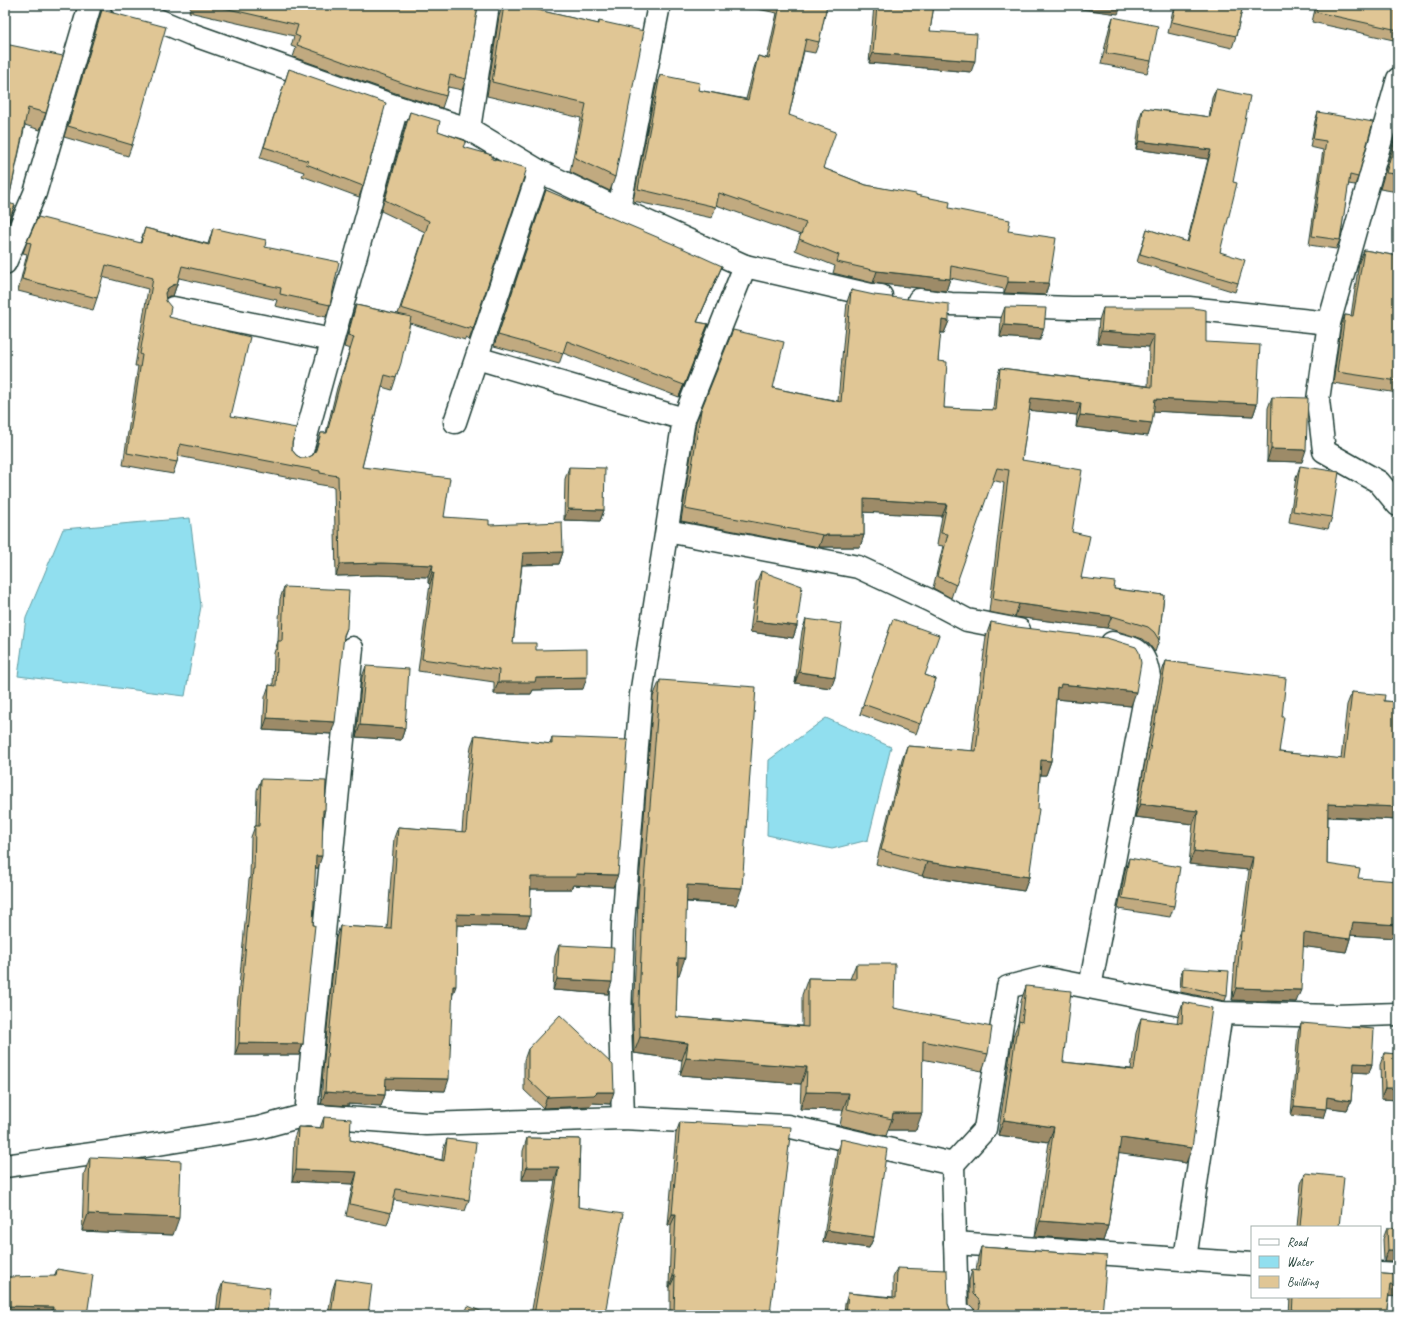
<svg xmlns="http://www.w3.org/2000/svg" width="1403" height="1320" viewBox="0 0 1403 1320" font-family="Caveat,sans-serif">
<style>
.water{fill:#91dfef;stroke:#639ea4}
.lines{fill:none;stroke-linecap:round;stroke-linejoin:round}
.minor-casing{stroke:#1f3d34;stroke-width:25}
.minor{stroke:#fff;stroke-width:22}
.wall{fill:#c1aa80;stroke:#1f3d34}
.shaded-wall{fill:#9d8b68;stroke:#1f3d34}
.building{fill:#e0c695;stroke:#1f3d34}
</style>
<rect width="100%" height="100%" fill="#fff"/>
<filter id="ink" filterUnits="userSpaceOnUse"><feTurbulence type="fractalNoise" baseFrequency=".025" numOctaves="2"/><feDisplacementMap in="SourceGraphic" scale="8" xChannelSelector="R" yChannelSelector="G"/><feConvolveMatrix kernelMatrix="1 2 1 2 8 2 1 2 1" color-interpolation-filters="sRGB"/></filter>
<g filter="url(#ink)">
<!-- water -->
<g class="water">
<path d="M190,518L201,606L185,696L18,676L26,618L63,529Z"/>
<path d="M826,718L891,747L868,840L832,849L767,835L769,760Z"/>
</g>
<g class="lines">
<defs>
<g id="minor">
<path d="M122,5L191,34L397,107L469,129L539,171L619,209L745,266L684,419L641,695L623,925L620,1019L623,1118"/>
<path d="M1398,79L1329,323L1318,400L1324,451L1379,482L1398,505"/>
<path d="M469,129L488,5"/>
<path d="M619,209L659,5"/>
<path d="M5,263L35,193L90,5"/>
<path d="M745,266L871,295L881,296"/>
<path d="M919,300L951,304L1072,308H1189L1329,323"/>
<path d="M173,308L332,340"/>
<path d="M477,358L684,419"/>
<path d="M455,422L539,171"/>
<path d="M300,458L397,107"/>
<path d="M667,531L858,567L931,601L967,620L1019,630"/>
<path d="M1090,987L1149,677C1144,649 1138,649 1112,643"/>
<path d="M306,1115L352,648"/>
<path d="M953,1164L957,1314L964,1315"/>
<path d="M5,1166L107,1152L258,1128L306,1115L426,1124L623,1118L787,1126L953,1164L985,1129L1008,987L1043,978L1221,1013L1334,1016L1398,1014"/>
<path d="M955,1243L1252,1264"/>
<path d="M1185,1259L1221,1013"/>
<path d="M1380,1273L1398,1274"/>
</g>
</defs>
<!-- minor casing -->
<use href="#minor" class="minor-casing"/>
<!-- minor -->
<use href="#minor" class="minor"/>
</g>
<!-- wall -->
<g class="wall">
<path d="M191,5H478L466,79L462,90L448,87L446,96L442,108L401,95L293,57L296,48L291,46L294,36L189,12Z"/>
<path d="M503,5H516L598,24L599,21L615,177L610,191L570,172L581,118L487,96L499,16Z"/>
<path d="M738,5H827L819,42L815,53L804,51L789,115L823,168L866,185L916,195L1008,231L1049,283L1045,295L1004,293V289L950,278L946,291L873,283L833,273L835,266L795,250L801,235L716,205L712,218L633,201L656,86L660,75L698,90L746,99L754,68L758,56L767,58L777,13Z"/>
<path d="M874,5H934L930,31L971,72L869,63Z"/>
<path d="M1174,5H1243L1236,36L1232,48L1168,33Z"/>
<path d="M1316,5H1398V41L1312,22Z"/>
<path d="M102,10L132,145L128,156L64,137L98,21Z"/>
<path d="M1113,17L1151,61L1147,73L1101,64L1109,29Z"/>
<path d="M5,44L46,113L40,130L25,125L8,203L9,222L5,231Z"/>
<path d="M289,69L363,186L359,197L302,176L304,172L260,158Z"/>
<path d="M1216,89L1220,252L1238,283L1235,292L1137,262L1147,229L1187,242L1208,159L1136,149L1140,117L1143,108L1209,117L1212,98Z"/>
<path d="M410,112L438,131L463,147L492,159L473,329L469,340L465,338V340L410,323L396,378L392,390L382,387L362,467L444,517L489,525L563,552L559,564L522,565L513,643L536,650L583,689L533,690L531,694H494V682L418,671L430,584L428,583V577L378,575L336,576L334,487L316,484V483L178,456L177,462L173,474L123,465L138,366H135L148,289L102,277L97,298L93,310L18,291L27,254L23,253L27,242L140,243L145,228L208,244L213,228L265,247L330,305L326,317L275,306L277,300L179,278L173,296H169L165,298L169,317L231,416L292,443V450L296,455L301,458H307L313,455L314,453L321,433H326L337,388L350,349L344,347L352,317L356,305L398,314L425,232L381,211L406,123Z"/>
<path d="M1318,112L1358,177L1355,185L1348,184L1340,240L1336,249L1309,245L1323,150L1310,147L1315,121Z"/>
<path d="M1398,128V192L1380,189L1395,137Z"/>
<path d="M546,190L717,278L697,322L708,324L679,397L563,353L559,364L494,346Z"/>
<path d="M1364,250L1398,256V393L1333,383L1341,326L1345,315L1351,316L1359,262Z"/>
<path d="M851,290L949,321L944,333H940L938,361L944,408L993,410L996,380L1000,368L1148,386L1149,347L1097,343L1099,320L1103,308L1206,342L1257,404L1253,416L1154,411L1148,436L1076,427L1077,415L1029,410L1022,460L1072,532L1081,578L1114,589L1164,595L1159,640L1155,652L1149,644L1143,639L1107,628L1015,617L989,612L1004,483L992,480L951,598L933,588L943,546L937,545L942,516L864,512V535L860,547H819L681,521L696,422L701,410L773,388L838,401L847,302Z"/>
<path d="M1005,307L1040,340L1000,337L1001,318Z"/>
<path d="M1272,397L1302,462L1267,461L1268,408Z"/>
<path d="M1300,466L1332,517L1328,529L1289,522L1296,478Z"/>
<path d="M569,467L604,510L600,521L564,520L565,479Z"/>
<path d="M761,571L797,626L793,638L750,632L756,583Z"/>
<path d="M284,587L347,628L343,639L331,734L263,730L265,697L269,685L273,686L274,653L278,641L280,599Z"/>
<path d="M806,619L835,677L831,688L795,683L802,631Z"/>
<path d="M893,619L925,675L936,679L916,734L860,714Z"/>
<path d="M991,622L1131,706L1056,699L1051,761L1046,775H1040L1029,877L1024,891L922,876L876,864L902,760L907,746L972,751L986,636Z"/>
<path d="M1166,661L1214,669L1282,717L1279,752L1341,759L1347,705L1352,692L1384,701L1398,702V820L1328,817L1327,864L1358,878L1398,938L1351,935L1346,952L1303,946L1296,1002L1232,1000L1236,944L1241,932L1249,870L1189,864L1193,824L1135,817L1161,674Z"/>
<path d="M366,666L405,728L401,740L356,737L362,677Z"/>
<path d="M660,680L736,905L686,902L679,975H677L676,1017L802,1026V995L808,978L850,979L856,964L894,1008L988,1054L982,1071L922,1059L916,1130H888L886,1136L840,1125L843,1110L800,1109L801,1084L680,1075L682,1060L634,1053L633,1019L638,899L653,697Z"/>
<path d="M475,735L550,744L552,737L613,887L573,885L571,889H531L526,927L457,925L445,1091L385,1089V1095L381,1106L348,1104V1106L321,1104L323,1070L336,938L340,926L387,929L394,838L398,827L462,832L465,791L471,746Z"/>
<path d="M261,779L325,810L323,815L318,868H315L303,1044L299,1055H235L236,1019L249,880L250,876L251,837L255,826H256L257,790Z"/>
<path d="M1129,858L1174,906L1170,917L1118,909L1125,870Z"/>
<path d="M559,945L608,994L553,990L555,956Z"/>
<path d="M1183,968L1227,995L1225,1001L1180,992L1181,974Z"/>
<path d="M1026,986L1063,1062L1131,1069L1136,1033L1141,1018L1177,1023L1178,1017L1183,1002L1186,1163L1119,1153L1108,1226L1103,1241L1035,1236L1049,1142L998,1135L1011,1048L1012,1044L1013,1036L1018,1023L1021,1001Z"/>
<path d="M1301,1023L1372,1064L1369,1073L1353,1072L1351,1101L1347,1110L1326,1107L1323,1118L1291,1115L1298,1032Z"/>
<path d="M528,1049L610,1104L593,1103L590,1106L543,1108L524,1090V1060Z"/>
<path d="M1384,1053L1398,1054V1100L1381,1099L1380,1065Z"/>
<path d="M324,1117L350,1140L442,1160L443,1150L447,1139L469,1200L465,1211L394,1200L391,1213L387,1225L346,1216L353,1184L292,1181L294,1138L298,1127L320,1128Z"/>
<path d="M680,1122L770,1315H670V1287H669L671,1225H668L676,1133Z"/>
<path d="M527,1138L580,1139L578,1207L604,1315H531L555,1180H522L523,1151Z"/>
<path d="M841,1139L874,1237L869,1248L823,1242L837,1150Z"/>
<path d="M90,1157L173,1235L82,1231L84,1174Z"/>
<path d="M1305,1173L1339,1227H1297L1301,1184Z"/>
<path d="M1387,1228H1398L1384,1261L1383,1239Z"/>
<path d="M981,1247L1107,1256L976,1314L975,1310L969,1304V1281L972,1270L976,1271L978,1257Z"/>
<path d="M897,1268L948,1304L950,1309L953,1314L956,1315H844L845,1304L848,1293L893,1297V1278Z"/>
<path d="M57,1269L87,1315H5L54,1277Z"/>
<path d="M1383,1274L1398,1275V1297L1389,1296L1386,1315H1289L1290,1297H1380Z"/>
<path d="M336,1279L368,1315H328L332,1291Z"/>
<path d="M223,1282L267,1315H216L218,1295Z"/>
</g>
<!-- shaded-wall -->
<g class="shaded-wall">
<path d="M1082,5H1122L1118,14L1081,9Z"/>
<path d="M873,53L975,61L971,72L869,63Z"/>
<path d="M1139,141L1211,150L1208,159L1136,149Z"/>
<path d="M15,205L9,222L5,231V229Z"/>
<path d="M722,266L717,278L692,333L697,322Z"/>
<path d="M877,271L950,279L946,291L873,283Z"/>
<path d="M1008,282L1049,283L1045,295L1004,293Z"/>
<path d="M177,284L173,296H169L164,299L165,293L168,288L173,285Z"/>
<path d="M942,320L949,321L944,333L937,332Z"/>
<path d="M708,324L704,336L679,397L684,385Z"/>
<path d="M1004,325L1044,328L1040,340L1000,337Z"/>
<path d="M1101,331L1154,335L1149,347L1097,343Z"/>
<path d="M1031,398L1081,403L1077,415L1026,410Z"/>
<path d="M1155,399L1257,404L1253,416L1151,411Z"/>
<path d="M1080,415L1152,423L1148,436L1076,427Z"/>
<path d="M1271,449L1306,450L1302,462L1267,461Z"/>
<path d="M864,499L947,504L942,516L860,512Z"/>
<path d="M568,509L604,510L600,521L564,520Z"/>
<path d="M823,535H864L860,547H819Z"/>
<path d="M563,552L559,564L519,565L523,553Z"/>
<path d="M382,563L433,565L428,577L378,575L336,576L340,564Z"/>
<path d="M432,572H434L430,584L428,583Z"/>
<path d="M1019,604L1112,616L1107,628L1015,617Z"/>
<path d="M755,621L797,626L793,638L750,632Z"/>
<path d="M799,672L835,677L831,688L795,683Z"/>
<path d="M587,677L583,689L533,690L531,694H494L498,682L536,678Z"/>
<path d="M1061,684L1136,692L1131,706L1056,699L1057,687Z"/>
<path d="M267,718L335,722L331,734L263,730Z"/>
<path d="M360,725L405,728L401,740L356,737Z"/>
<path d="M1041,760L1051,761L1046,775H1036Z"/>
<path d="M1140,804L1198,811L1193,824L1135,817Z"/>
<path d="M1328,804L1398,807V820L1323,816Z"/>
<path d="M1194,851L1253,857L1249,870L1189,864Z"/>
<path d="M316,856H322L318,868H311Z"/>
<path d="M927,862L1029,877L1024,891L922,876Z"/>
<path d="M576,874L618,875L613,887L573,885L571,889H527L531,877Z"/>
<path d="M687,885L742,888L736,905L681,901Z"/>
<path d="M457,914L530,916L526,927L453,925Z"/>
<path d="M1353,922L1398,925V938L1348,935Z"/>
<path d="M1304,933L1350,939L1346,952L1300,946Z"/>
<path d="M678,958H685L679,975H672Z"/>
<path d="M557,979L612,982L608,994L553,990Z"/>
<path d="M453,986H456L452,997Z"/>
<path d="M1236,988L1301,990L1296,1002L1232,1000Z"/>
<path d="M640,1037L688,1043L682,1060L634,1053Z"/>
<path d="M239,1043L303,1044L299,1055H235Z"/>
<path d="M686,1058L807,1067L801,1084L680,1075Z"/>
<path d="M1354,1063L1372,1064L1369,1073L1351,1072Z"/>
<path d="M386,1078L449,1079L445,1091L382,1089Z"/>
<path d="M1385,1088H1398V1100L1381,1099Z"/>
<path d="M325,1092L352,1093L385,1095L381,1106L348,1104V1106L321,1104Z"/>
<path d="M597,1092H614L610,1104L593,1103L590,1106L543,1108L547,1097Z"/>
<path d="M806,1092L849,1093L843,1110L800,1109Z"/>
<path d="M1327,1097L1351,1101L1347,1110L1324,1107Z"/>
<path d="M1294,1106L1326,1109L1323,1118L1291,1115Z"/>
<path d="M893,1113H922L916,1130H888L892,1119Z"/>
<path d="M1004,1120L1054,1127L1049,1142L998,1135Z"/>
<path d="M1121,1138L1192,1148L1186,1163L1115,1153Z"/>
<path d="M527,1167H559L555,1180H522Z"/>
<path d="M296,1170L357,1172L353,1184L292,1181Z"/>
<path d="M88,1214L179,1218L173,1235L82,1231Z"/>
<path d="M672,1214H676L671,1225H668Z"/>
<path d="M1040,1221L1108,1226L1103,1241L1035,1236Z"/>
<path d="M827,1230L874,1237L869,1248L823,1242Z"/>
<path d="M1388,1250H1398V1261H1384Z"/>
<path d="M673,1276H675L670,1287H669Z"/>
<path d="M1390,1285L1398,1286V1297L1386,1296Z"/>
<path d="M5,1306L53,1307L50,1315H5Z"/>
<path d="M725,1311L766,1315H724Z"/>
</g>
<!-- building -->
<g class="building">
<path d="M211,5H478L466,79L450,75L446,96L405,84L297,45L300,37L295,35L298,25Z"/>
<path d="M504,5H516L599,24V21L644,31L615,177L575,158L586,104L492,82Z"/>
<path d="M780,5H827L819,42L806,39L789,115L836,132L823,168L866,185L916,194V195L950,202L949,208L1010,220L1008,231L1056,238L1049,283L1008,282V277L951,266L950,279L877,271L837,262L839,255L799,239L806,223L719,193L716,207L638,189L660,75L700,83L698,90L748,100L758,56L769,59Z"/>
<path d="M877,5H934L930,31L977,34L975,61L873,53Z"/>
<path d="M1176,5H1243L1236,36L1172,22Z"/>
<path d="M1318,5H1398V30L1316,12Z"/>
<path d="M102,10L166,27L132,145L68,126Z"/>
<path d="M1113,17L1158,26L1151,61L1106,53Z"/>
<path d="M5,44L63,56L46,113L28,108L8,203L15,205L5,229Z"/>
<path d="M289,69L386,103L363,186L306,164L308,161L264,147Z"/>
<path d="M1216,89L1250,96L1233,182L1237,183L1220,252L1245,260L1238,283L1140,254L1147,229L1188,242L1211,150L1139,141L1143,108L1210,117Z"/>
<path d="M410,112L440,121L438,131L466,141L463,147L492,155V159L527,168L473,329L469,327V329L401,308L429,221L385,200Z"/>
<path d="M1318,112L1373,122L1358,177L1350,175L1340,240L1312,236L1326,141L1313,139Z"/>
<path d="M1398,130V174L1386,173Z"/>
<path d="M546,190L671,243L722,266L697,322L708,324L684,385L567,341L563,353L498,335Z"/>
<path d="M38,217L141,243L145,228L209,245L213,228L266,240L265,247L339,262L330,305L280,294L281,288L182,266L177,284L173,285L168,288L165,293L166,301L171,307L169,317L250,337L231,416L296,428L292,443V450L296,455L301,458H307L313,455L316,450L321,433H327L342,376L354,337L348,335L356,305L411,317L401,363L396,378L385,375L362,467L450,478L444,517L489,520V525L562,522L563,552L523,553L513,643H536V650L587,649V677L536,678L535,682H498L499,670L422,659L434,572H432L433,565L382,563L340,564L338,476L320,473V471L180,444L177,462L127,453L142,355L140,354L153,278L106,265L97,298L22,279L31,243L27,242Z"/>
<path d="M1364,250L1398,256V381L1337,372L1345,315L1353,316Z"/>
<path d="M851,290L874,295L949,304V321L942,320L938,361L947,362L944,408L996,410L1000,368L1152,387L1154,335L1101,331L1103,308H1193L1206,310V342L1260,345L1257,404L1155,399L1152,423L1080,415L1081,403L1031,398L1022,460L1082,470L1072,532L1090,536L1081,578L1115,582L1114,589L1164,595L1159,640L1154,632L1148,627L1112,616L1019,604L993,599L1009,470L997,468L956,585L937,576L948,534L941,533L947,504L864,499V535H823L685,509L701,410L733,330L784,342L773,388L841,402Z"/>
<path d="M1005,307L1046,308L1044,328L1004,325Z"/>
<path d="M1272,397L1308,398L1306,450L1271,449Z"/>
<path d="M1300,466L1339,472L1332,517L1293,511Z"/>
<path d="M569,467L605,468L604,510L568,509Z"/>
<path d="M761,571L802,586L797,626L755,621Z"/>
<path d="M284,587L349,590L347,628L344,635L335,722L267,718L269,685L276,686L278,641H282Z"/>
<path d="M806,619L842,624L835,677L799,672Z"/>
<path d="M893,619L939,635L925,675L936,679L920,724L863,704Z"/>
<path d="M991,622L1017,627L1107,638L1136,647L1139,652L1141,663L1136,692L1061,684L1060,688L1057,687L1051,761L1041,760L1038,809H1039L1029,877L927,862L881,850L907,746L976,751Z"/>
<path d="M1166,661L1215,668L1214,669L1286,678L1282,717H1284L1279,752L1344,759L1352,692L1385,695L1384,701L1398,702V807L1328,804L1327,864L1360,869L1358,878L1398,881V925L1353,922L1350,939L1304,933L1301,990L1236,988L1241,931H1244L1253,857L1194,851L1198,811L1140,804Z"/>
<path d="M366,666L409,669L405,728L360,725Z"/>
<path d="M660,680L756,687L742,888L687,885L685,958H678L676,1017L808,1027V978L856,979V964H895L894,1008L992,1027L988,1054L923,1041L922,1113H893L892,1119L847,1109L849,1093L806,1092L807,1067L686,1058L688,1043L640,1037L639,1002L644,882Z"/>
<path d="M475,735L552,744V737L628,740L618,875L576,874V877H531L530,916L457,914L456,986H453L449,1079L386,1078L385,1095L352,1093V1094L325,1092L327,1058L340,926L391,929L398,827L466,832L470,780Z"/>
<path d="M261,779L326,781L325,810H323L322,856H316L313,925H315L303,1044L239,1043L240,1007L253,869H254L255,826H259Z"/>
<path d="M1129,858L1180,867L1174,906L1122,898Z"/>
<path d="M559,945L614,948L612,982L557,979Z"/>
<path d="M1183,968L1229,971L1227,995L1182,986Z"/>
<path d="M1026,986L1071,991L1063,1062L1134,1070L1141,1018L1182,1023L1183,1002L1212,1008L1192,1148L1121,1138L1108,1226L1040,1221L1054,1127L1004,1120L1016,1034H1017L1019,1021L1022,1022Z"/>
<path d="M560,1015L613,1065L614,1092H597L594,1095L547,1097L528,1079V1049Z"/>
<path d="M1301,1023L1374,1029L1372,1064L1354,1063L1351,1101L1327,1097L1326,1109L1294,1106Z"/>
<path d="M1384,1053L1398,1054V1088H1385Z"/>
<path d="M324,1117L351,1119L350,1140L444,1161L447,1139L476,1143L469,1200L396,1189L391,1213L350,1204L357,1172L296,1170L298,1127L323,1128Z"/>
<path d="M680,1122L791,1127L770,1315L725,1311V1315H674L675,1276H673L676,1214H672Z"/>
<path d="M527,1138L580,1139L578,1207L623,1214L606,1308L604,1315H534L559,1167H527Z"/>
<path d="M841,1139L887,1149L874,1237L827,1230Z"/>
<path d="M90,1157L181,1161L179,1218L88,1214Z"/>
<path d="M1305,1173L1344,1177L1339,1227H1300Z"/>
<path d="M1387,1228H1398V1250H1388Z"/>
<path d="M981,1247L1107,1256L1102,1315H974L978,1312L980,1306L979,1300L973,1294L972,1270L979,1271Z"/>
<path d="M897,1268L947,1270L948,1304L950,1309L953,1314L956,1315H846L848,1293L896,1298Z"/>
<path d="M57,1269L93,1275L87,1315H52L53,1307L5,1306V1277L56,1276Z"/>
<path d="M1380,1273L1383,1274L1398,1275V1286L1390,1285L1386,1315H1292L1293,1297H1380Z"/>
<path d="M336,1279L372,1284L368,1315H331Z"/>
<path d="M223,1282L270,1288L267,1315H219Z"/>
<path d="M468,1306L490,1315H464Z"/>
</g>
</g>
<!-- margin -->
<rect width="1403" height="1320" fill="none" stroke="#fff" stroke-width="20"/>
<rect x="10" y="10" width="1383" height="1300" fill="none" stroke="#1f3d34" stroke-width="1.5" filter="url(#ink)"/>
<!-- legend -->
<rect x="1251" y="1226" width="130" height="72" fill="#ffffff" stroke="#a5b1ae"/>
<rect x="1259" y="1239" width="20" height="6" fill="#ffffff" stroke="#a5b1ae"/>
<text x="1287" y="1246" font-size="12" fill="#1f3d34">Road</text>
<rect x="1259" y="1256" width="20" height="12" fill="#91dfef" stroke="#a5b1ae"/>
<text x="1287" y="1266" font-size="12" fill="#1f3d34">Water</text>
<rect x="1259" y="1276" width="20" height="12" fill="#e0c695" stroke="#a5b1ae"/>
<text x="1287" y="1286" font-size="12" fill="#1f3d34">Building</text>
</svg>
